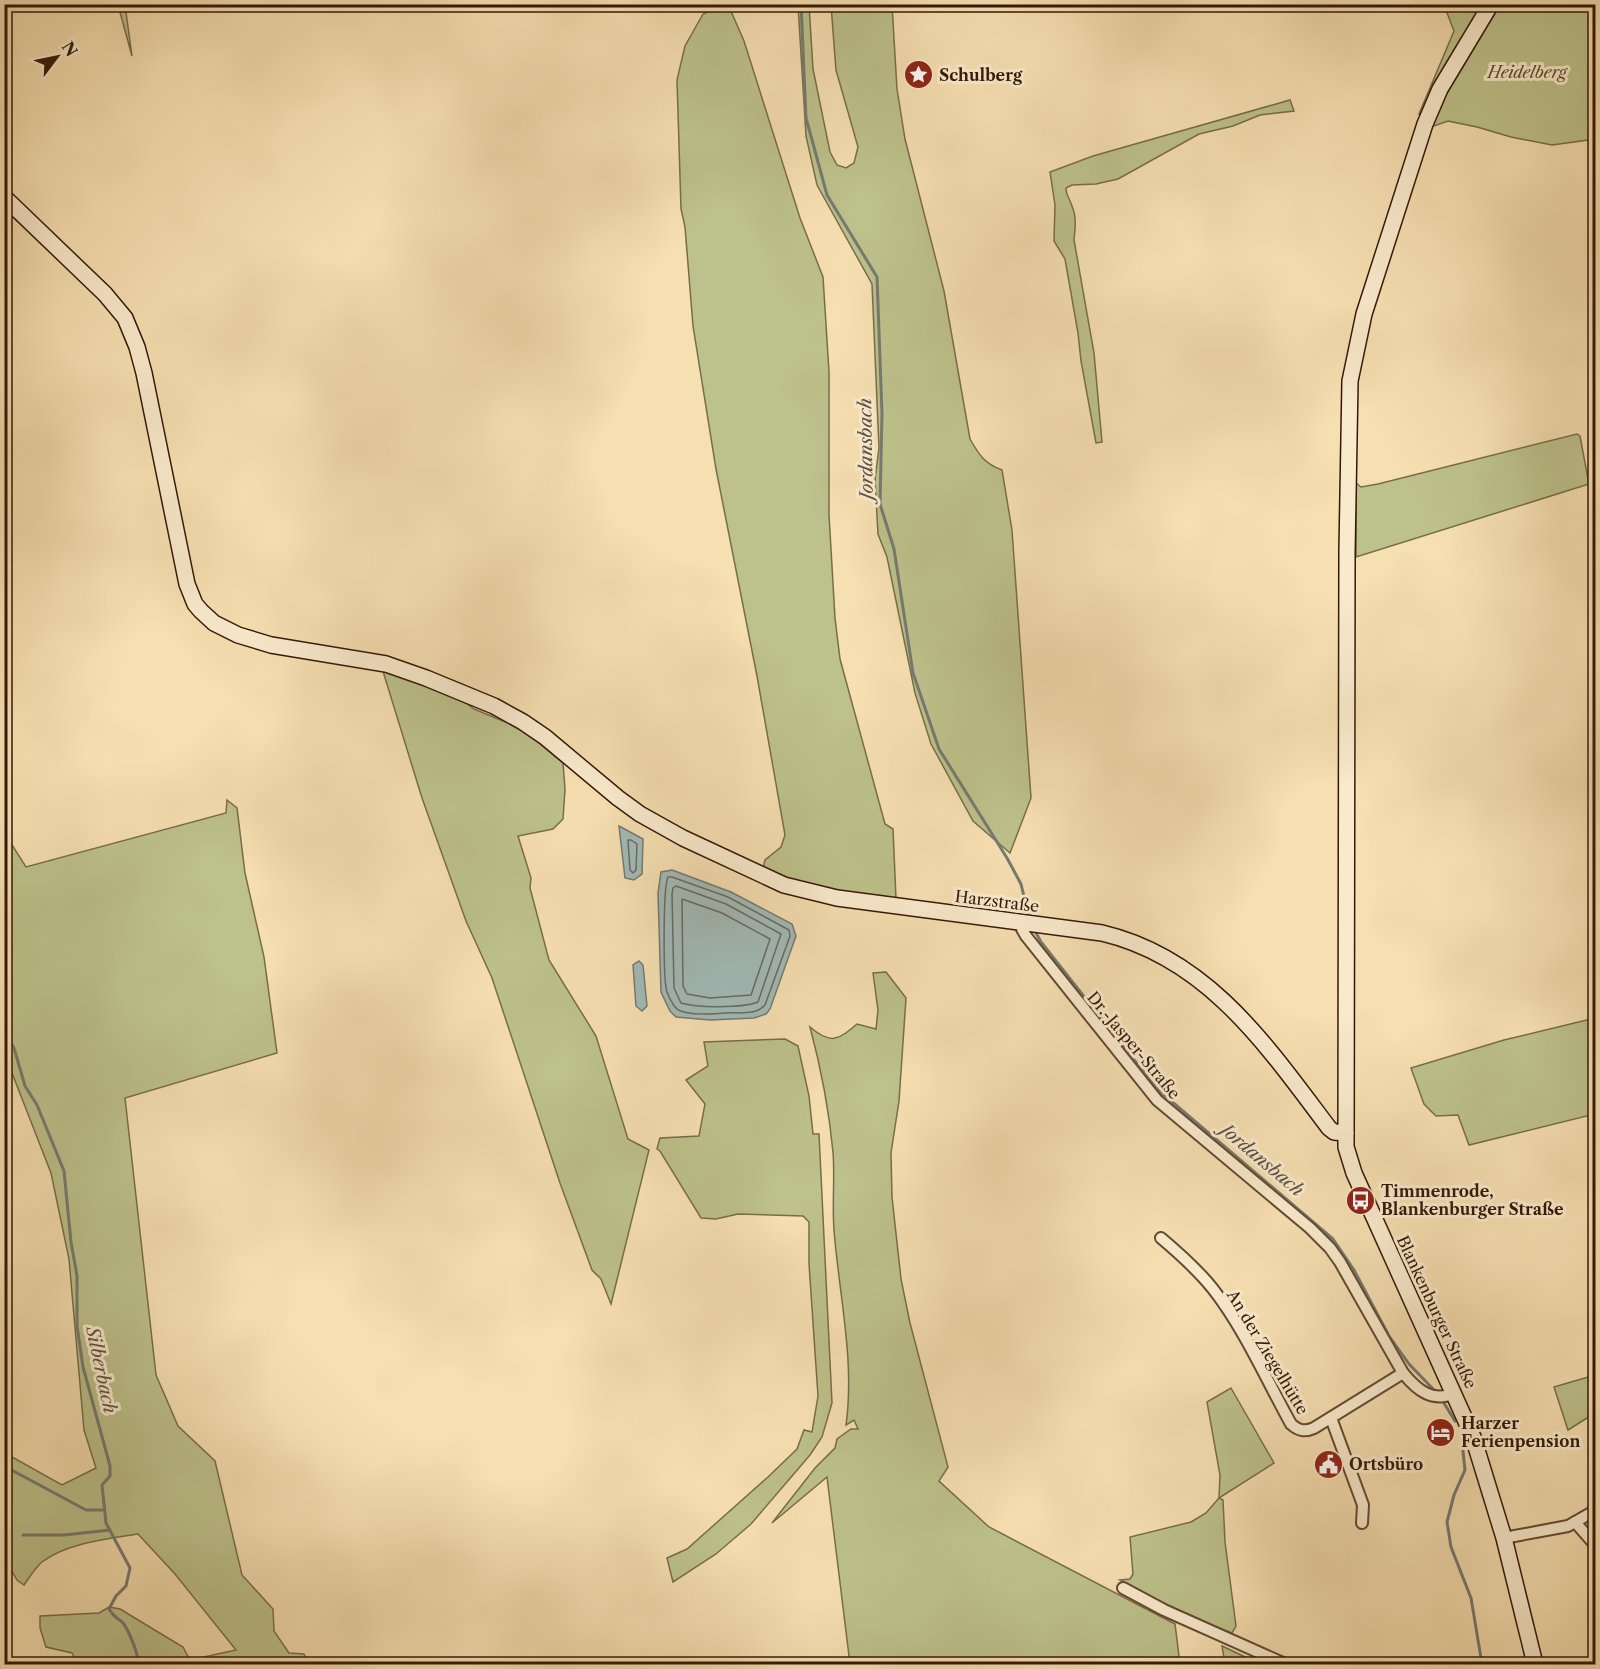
<svg xmlns="http://www.w3.org/2000/svg" width="1600" height="1669" viewBox="0 0 1600 1669" font-family="'Libre Caslon Text',serif">
<style>
.green{fill:#bdc18b;stroke:#786d4a;stroke-width:1.5}
.water{fill:#a1bab7;stroke:#757a71;stroke-width:1.5}
.lines{fill:none;stroke-linecap:round;stroke-linejoin:round}
.shore{stroke:#6a6a60;stroke-width:1.5}
.stream{stroke:#757a71;stroke-width:3}
.street-casing{stroke:#644a32;stroke-width:14}
.secondary-casing{stroke:#341908;stroke-width:18}
.street{stroke:#f9eacc;stroke-width:10}
.secondary{stroke:#f9eacc;stroke-width:15}
.labels{text-anchor:middle;dominant-baseline:central;stroke-width:6;stroke-linejoin:round;paint-order:stroke}
.park-label{font-size:16px;font-style:italic;fill:#5d4b2f;stroke:#f9eacc}
.poi-label{font-size:16px;font-weight:bold;fill:#341908;stroke:#f9eacc;text-anchor:start}
.street-label{font-size:16px;fill:#341908;stroke:#f9eacc}
.water-label{font-size:18px;font-style:italic;fill:#5a5145;stroke:#f9eacc}
</style>
<rect width="100%" height="100%" fill="#f6dfb1"/>
<filter id="stains"><feTurbulence type="fractalNoise" baseFrequency=".00333" numOctaves="4"/><feColorMatrix values="0 0 0 0 .2 0 0 0 0 .09 0 0 0 0 .02 0 0 0 .5 -.17"/></filter>
<radialGradient id="worn" r=".72"><stop offset=".6" stop-color="#630" stop-opacity="0"/><stop offset="1" stop-color="#630" stop-opacity=".3"/></radialGradient>
<!-- green -->
<g class="green">
<path d="M118,5H125L132,56Z"/>
<path d="M798,5H809L813,69L830,152L837,165L846,168L854,163L858,147L836,70L831,5H892L897,89L905,139L944,291L970,439C979,455 985,464 1002,470L1012,530L1031,798L1010,853L973,821L931,744L915,693L887,557L878,534L875,480L879,448L872,284L817,185L806,136Z"/>
<path d="M1444,5H1595V139L1552,145L1511,137L1477,127L1448,121L1434,126L1419,114L1454,31Z"/>
<path d="M719,7L730,9L744,41L800,218L823,277L829,372V515L835,618L840,659L885,824L893,829L896,899L822,890L794,882L763,868L765,860L781,847L785,835L757,676L716,469L693,326L685,227L681,209L677,80L685,46L703,14Z"/>
<path d="M1290,100L1294,111L1260,115L1233,126L1199,134L1118,179L1096,184L1072,185L1066,188C1066,196 1070,199 1072,206C1077,217 1075,228 1074,240L1094,353L1102,442L1096,443L1081,361L1078,333L1065,259L1054,241L1055,205L1050,172L1093,156Z"/>
<path d="M1577,434L1580,436L1589,484L1356,557V483L1361,487L1378,484Z"/>
<path d="M382,668L457,696L474,709L522,729L563,763L565,789L563,819L553,829L518,836L531,878L530,888L549,960L596,1036L628,1139L649,1150L611,1304L601,1279L592,1270L560,1183L492,978L466,921L422,798Z"/>
<path d="M227,800L237,808L245,873L264,957L277,1053L125,1098L156,1375L178,1426L215,1461L242,1575L273,1609L274,1631L289,1653L304,1654L308,1664H78L72,1653L46,1647L40,1628V1616L99,1613L109,1607L120,1609L183,1647L190,1660L236,1650L175,1574L138,1534C107,1539 67,1543 42,1562C35,1568 29,1578 24,1585L17,1580L5,1559V1453L62,1485L96,1468L84,1430L69,1259L51,1173L5,1055V834L26,867L226,813Z"/>
<path d="M886,972L906,998L899,1101L891,1153L892,1197L901,1279L910,1323L948,1467L939,1481L989,1527L1175,1624L1180,1664H850L827,1477L772,1523L815,1468L835,1448L837,1439L851,1429H858L854,1420L846,1425C855,1360 839,1295 834,1230C832,1204 835,1178 833,1152C829,1110 821,1068 810,1027C831,1045 838,1040 857,1024L876,1029L878,1010L873,973Z"/>
<path d="M1595,1018V1114L1469,1145L1458,1115L1436,1116L1424,1104L1411,1068L1504,1040Z"/>
<path d="M785,1039L798,1046L809,1096L813,1134H819L832,1403L822,1437L810,1455L751,1524L716,1554L673,1582L667,1558L687,1549L768,1477L797,1449L804,1430L812,1432L818,1396L809,1264V1222L803,1216L738,1214L716,1219L701,1218L660,1151L657,1149L660,1138L699,1136L705,1104L686,1080L708,1066L704,1042Z"/>
<path d="M1595,1375V1413L1568,1430L1554,1387Z"/>
<path d="M1231,1388L1274,1463L1219,1498L1223,1500L1225,1542L1236,1626L1232,1633L1180,1613L1120,1580L1130,1579L1133,1574L1130,1537L1191,1522L1206,1513L1219,1498L1220,1475L1207,1402Z"/>
<path d="M1222,1646L1260,1664H1225Z"/>
</g>
<!-- water -->
<g class="water">
<path d="M619,826L643,839L642,874L634,880L625,878Z"/>
<path d="M672,870L731,892L792,924L796,936L770,1009L766,1014L754,1018L710,1020L676,1017L670,1011L661,992L658,893L661,872Z"/>
<path d="M639,961L643,965L647,1006L642,1011L636,1006L633,965Z"/>
</g>
<g class="lines">
<!-- shore -->
<g class="shore">
<path d="M628,840H631L637,844L636,870L633,873L630,870Z"/>
<path d="M668,877H672L728,897L789,930L790,936L765,1005C755,1016 739,1012 726,1013C715,1014 683,1016 676,1008C673,1005 669,997 667,992C663,980 663,887 668,877Z"/>
<path d="M676,886L726,904L781,934L758,1002C743,1008 697,1008 681,1003L674,988L672,894L673,888Z"/>
<path d="M682,899L722,913L770,939L751,995L710,998L687,994L683,986Z"/>
</g>
<!-- stream -->
<g class="stream">
<path d="M801,4L806,118L827,195L877,277L882,414L880,504L894,549L913,673L939,749L1007,858L1021,884L1028,913"/>
<path d="M1035,931L1041,942L1157,1089L1333,1239L1354,1270L1389,1336L1409,1364L1436,1392"/>
<path d="M4,1033L14,1048L25,1086L37,1105L64,1171L71,1242L77,1276V1326L83,1367L110,1466V1476L102,1485L106,1523L130,1568L126,1586L116,1596L109,1609C114,1618 118,1618 123,1623C129,1631 139,1655 138,1664"/>
<path d="M1442,1400L1455,1421"/>
<path d="M1461,1433L1465,1470L1454,1495L1447,1522L1451,1547L1471,1598L1482,1664"/>
<path d="M4,1466L86,1510H103"/>
<path d="M23,1535H64L110,1530"/>
</g>
<defs>
<g id="street">
<path d="M1022,922V929L1026,936L1157,1100L1310,1228L1330,1248L1340,1262L1403,1373C1417,1390 1432,1403 1455,1393"/>
<path d="M1161,1238C1180,1254 1198,1270 1213,1289C1245,1330 1266,1379 1291,1424C1299,1431 1305,1432 1314,1428L1403,1373"/>
<path d="M1331,1418L1363,1505L1362,1523"/>
<path d="M1575,1522L1596,1546"/>
<path d="M1504,1538L1568,1526L1596,1510"/>
<path d="M1123,1588L1164,1610L1285,1664"/>
</g>
<g id="secondary">
<path d="M1491,4L1440,89L1425,124L1364,314L1350,381L1347,552L1346,1147L1354,1173L1473,1437L1504,1538L1535,1664"/>
<path d="M4,197L105,294L125,318L137,347L144,373L187,584L195,604L201,611L214,623L238,635L271,645L386,664L426,678L494,706L523,722L545,737L618,798L640,814L683,838L784,885L837,898L1102,933C1208,958 1267,1046 1329,1128L1334,1132L1346,1133"/>
</g>
</defs>
<!-- street casing -->
<use href="#street" class="street-casing"/>
<!-- secondary casing -->
<use href="#secondary" class="secondary-casing"/>
<!-- street -->
<use href="#street" class="street"/>
<!-- secondary -->
<use href="#secondary" class="secondary"/>
</g>
<!-- icons -->
<defs>
<symbol id="sight-disc" viewBox="-11 -11 22 22"><circle r="9.5" fill="#8f2418" stroke="#f9eacc"/><path d="M0-6L1.8-2.2L6-1.7L2.9 1.2L3.7 5.4L0 3.3L-3.7 5.4L-2.9 1.2L-6-1.7L-1.8-2.2Z" fill="#fff"/></symbol>
<symbol id="bus-disc" viewBox="-11 -11 22 22"><circle r="9.5" fill="#8f2418" stroke="#f9eacc"/><path d="M-5-6H5V4H4V6H2V4H-2V6H-4V4H-5ZM-3.5-4V0h7V-4ZM-3.5 1.2v1.5H-2V1.2ZM2 1.2v1.5H3.5V1.2Z" fill="#fff"/></symbol>
<symbol id="hotel-disc" viewBox="-11 -11 22 22"><circle r="9.5" fill="#8f2418" stroke="#f9eacc"/><path d="M-6-4.5h1.5V1H6V5H4.5V3h-9V5H-6ZM-4 0a1.8 1.8 0 1 1 3.6 0ZM.5 0V-2.5h3Q6-2.5 6 0Z" fill="#fff"/></symbol>
<symbol id="civic-disc" viewBox="-11 -11 22 22"><circle r="9.5" fill="#8f2418" stroke="#f9eacc"/><path d="M-.6-6.5H3V-4.5H.6V-3L4-1V1h2V6H-6V1h2V-1L-.6-3ZM-1.2 2.5V6h2.4V2.5Z" fill="#fff"/></symbol>
</defs>
<g fill-rule="evenodd">
<use href="#sight-disc" x="902" y="58" width="33" height="33"/>
<use href="#bus-disc" x="1344" y="1184" width="33" height="33"/>
<use href="#hotel-disc" x="1424" y="1416" width="33" height="33"/>
<use href="#civic-disc" x="1312" y="1448" width="33" height="33"/>
</g>
<g class="labels">
<!-- park labels -->
<g class="park-label">
<text x="1527" y="72">Heidelberg</text>
</g>
<!-- poi labels -->
<g class="poi-label">
<text x="939" y="75">Schulberg</text>
<text x="1381" y="1191">Timmenrode,<tspan x="1381" dy="18">Blankenburger Straße</tspan></text>
<text x="1461" y="1423">Harzer<tspan x="1461" dy="18">Ferienpension</tspan></text>
<text x="1349" y="1464">Ortsbüro</text>
</g>
<!-- street labels -->
<g class="street-label">
<text transform="translate(997 901) rotate(7)">Harzstraße</text>
<text transform="translate(1134 1045) rotate(50)">Dr.-Jasper-Straße</text>
<text transform="translate(1437 1312) rotate(65)">Blankenburger Straße</text>
<text transform="translate(1268 1352) rotate(59)">An der Ziegelhütte</text>
</g>
<!-- water labels -->
<g class="water-label">
<text transform="translate(866 449) rotate(-91)">Jordansbach</text>
<text transform="translate(1262 1160) rotate(40)">Jordansbach</text>
<text transform="translate(101 1370) rotate(78)">Silberbach</text>
</g>
</g>
<!-- margin -->
<rect width="1600" height="1669" fill="none" stroke="#f6dfb1" stroke-width="24"/>
<rect x="6" y="6" width="1588" height="1657" fill="none" stroke="#341908" stroke-width="3"/>
<rect x="12" y="12" width="1576" height="1645" fill="none" stroke="#341908" stroke-width="1.5"/>
<!-- north arrow -->
<g transform="translate(57 57) rotate(58)" stroke="#f9eacc" stroke-width="4.5" paint-order="stroke">
<path d="M0-4.5L10 22L0 15L-10 22Z" fill="#341908"/>
<text y="-9" font-size="16" font-weight="bold" text-anchor="middle" fill="#341908">N</text>
</g>
<rect width="100%" height="100%" filter="url(#stains)"/>
<rect width="100%" height="100%" fill="url(#worn)"/>
</svg>
